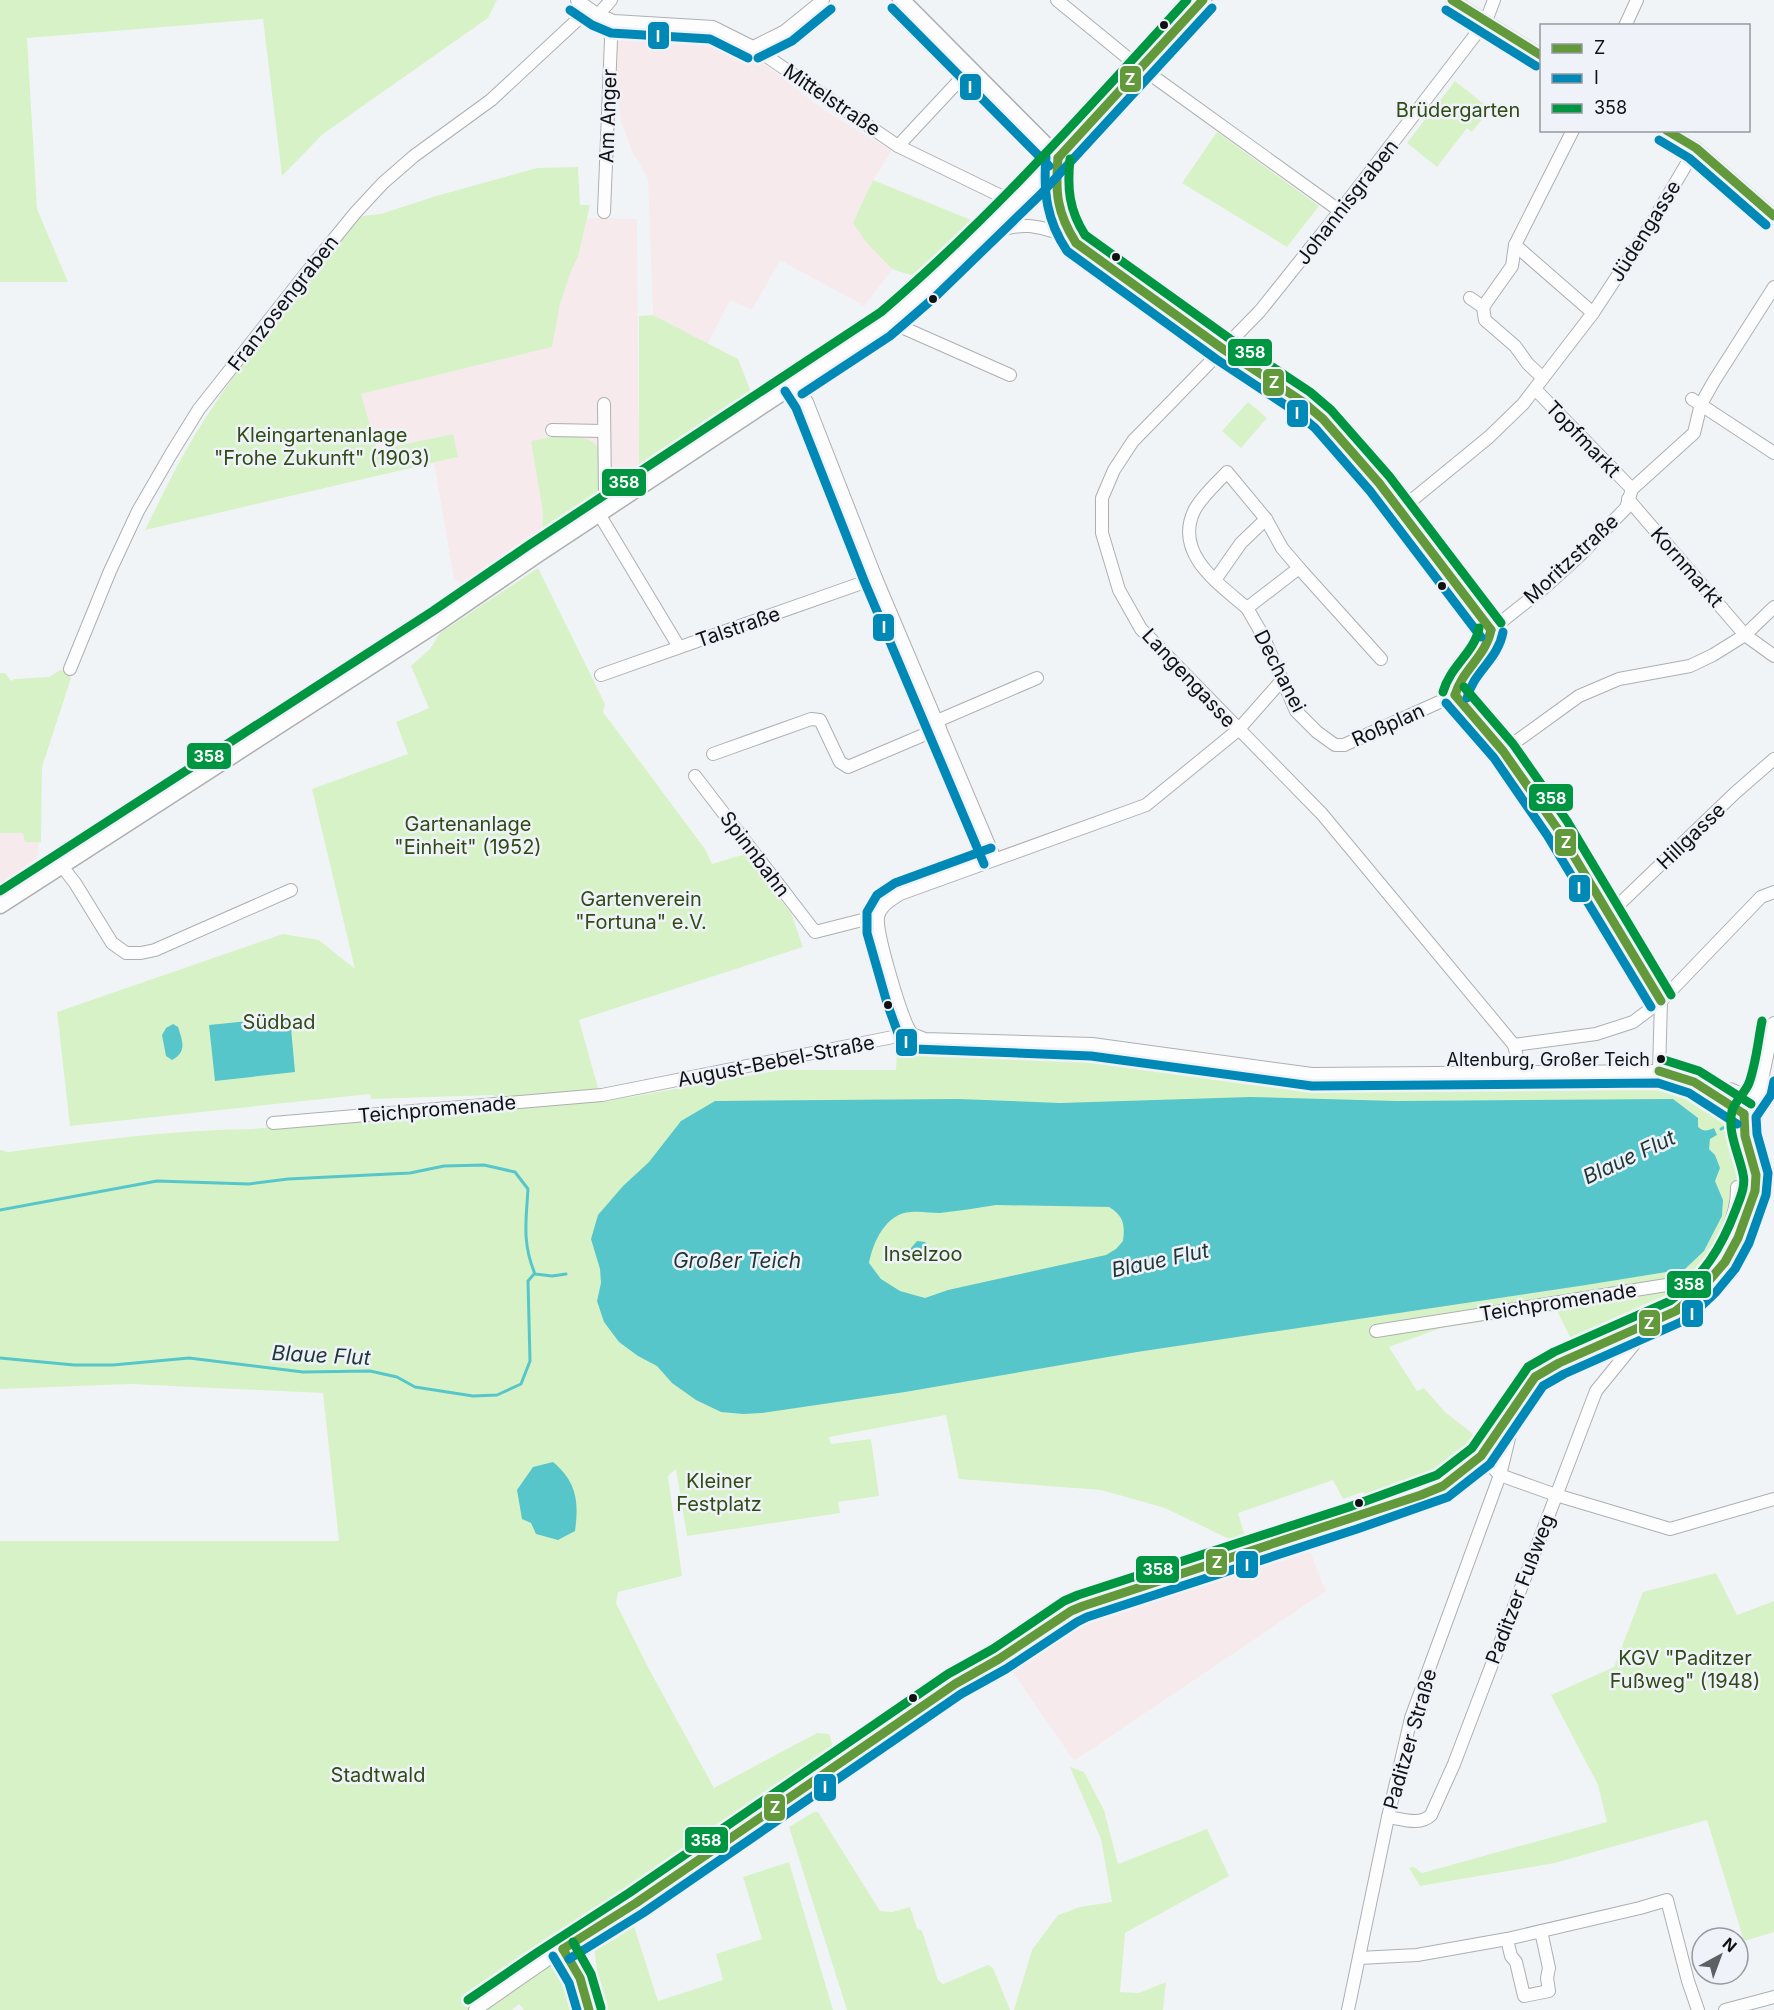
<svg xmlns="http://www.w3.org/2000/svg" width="1774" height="2010" viewBox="0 0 1774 2010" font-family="Inter,sans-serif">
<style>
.commercial{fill:#f7eaed}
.green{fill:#d8f2c7}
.water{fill:#57c6ca;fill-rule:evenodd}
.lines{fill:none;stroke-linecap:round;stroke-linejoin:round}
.stream{stroke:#57c6ca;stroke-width:3}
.minor-casing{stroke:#adafb1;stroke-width:14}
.major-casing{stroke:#adafb1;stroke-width:19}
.minor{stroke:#fdfdfe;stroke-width:12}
.major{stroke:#fdfdfe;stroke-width:16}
.bus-1-casing{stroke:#eff3f9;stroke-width:14}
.bus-2-casing{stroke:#eff3f9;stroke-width:14}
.bus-3-casing{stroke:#eff3f9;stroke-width:14}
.bus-1{stroke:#61993b;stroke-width:9}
.bus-2{stroke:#0089b6;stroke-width:9}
.bus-3{stroke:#009641;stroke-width:9}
.bus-dot{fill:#101113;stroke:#eff3f9;stroke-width:2}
.labels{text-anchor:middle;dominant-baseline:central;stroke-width:5;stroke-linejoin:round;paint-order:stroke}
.bus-label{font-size:18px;fill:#101113;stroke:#eff3f9;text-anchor:end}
.street-label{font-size:20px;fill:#101113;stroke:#eff3f9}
.park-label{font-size:20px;fill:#304b14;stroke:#eff3f9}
.water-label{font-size:21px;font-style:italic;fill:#1f3637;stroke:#eff3f9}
.line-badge{stroke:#eff3f9;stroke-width:2}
.badge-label{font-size:16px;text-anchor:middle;font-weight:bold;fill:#fff}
</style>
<rect width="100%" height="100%" fill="#f1f4f7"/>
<!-- commercial -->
<g class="commercial">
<path d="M615,26L662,33L710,35L768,67L824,110L892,151L873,180L892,270L864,306L780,260L752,310L730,300L708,344L653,315L648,179L633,153L621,122L615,72Z"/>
<path d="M587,218L637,219L639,472L613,491L602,492L543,512L542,531L466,585L454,579L434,463L457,457L452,434L376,451L361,394L552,347L560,304L571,271L578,257Z"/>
<path d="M0,828L35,830L39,843L37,863L0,889Z"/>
<path d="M1305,1539L1326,1591L1074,1761L1005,1661L1072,1615Z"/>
</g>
<!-- green -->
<g class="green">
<path d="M0,0H497L488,18L323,134L282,176L263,19L27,38L37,209L68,282H0Z"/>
<path d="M1455,81L1490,109L1472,132L1467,128L1437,167L1407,143Z"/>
<path d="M1217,132L1319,206L1287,247L1182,183Z"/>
<path d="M578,167L580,205H590L578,257L571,271L560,304L552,347L361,394L377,450L453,434L458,457L145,530C161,498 177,464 196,433C244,355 303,285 362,216L381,214L436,196L537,168Z"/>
<path d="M873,180L976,222L923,279L892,269L867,243L853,223Z"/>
<path d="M653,315L738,359L753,397L639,472V316Z"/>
<path d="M1248,402L1267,418L1241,448L1222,431Z"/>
<path d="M557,436C571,437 591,435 598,448L602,492L597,501L542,536L543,512L531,441Z"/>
<path d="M538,568L605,704L603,712L705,849L712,864L745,854L791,913L803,947L579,1020L602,1102L781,1070H896L897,1051L1093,1053L1304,1079H1670L1704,1097L1723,1116L1736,1144L1744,1172L1745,1194L1739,1219L1727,1244L1705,1278L1663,1306L1574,1345L1557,1311L1441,1328L1389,1347L1417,1391L1424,1388L1445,1412L1477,1437L1452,1462L1429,1474L1366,1496L1363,1492L1343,1499L1333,1480L1238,1513L1246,1540L1227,1538L1165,1508L1101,1490L959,1479L946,1415L829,1437L831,1444L871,1439L879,1496L838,1502L840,1513L687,1536L676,1469L668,1476L682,1576L618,1592L616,1603L649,1669L714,1788L817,1733L829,1734L833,1746L829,1756L661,1873L578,1920L543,1946L577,1995L579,2010H524L519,2004L512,2010H0V1541H339L323,1393L130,1384L0,1389V1150L8,1152C89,1141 170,1130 252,1129L495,1108L494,1095L371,1099L370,1094L70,1126L57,1012L283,934L319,940L355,969L312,789L408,754L396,722L429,708L411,666L430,649L440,633Z"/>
<path d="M60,670L68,671L71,678L42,767L41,842H25L23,833H0V673H5L11,681L14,679L49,677Z"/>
<path d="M1716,1573L1737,1615L1774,1601V1932L1744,1941L1707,1820L1555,1863L1420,1886L1409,1868L1414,1867L1422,1873L1607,1822L1598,1785L1551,1695L1614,1667L1643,1592Z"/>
<path d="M1070,1767L1084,1772L1104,1810L1118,1864L1207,1829L1229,1876L1125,1933L1120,1992L1139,1993L1166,1982L1163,2010H1014L1032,1950L1058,1915L1080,1907L1112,1902L1101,1839Z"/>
<path d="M814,1812H818L880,1911L892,1912L910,1907L917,1928L922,1931L938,1980L943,1984L988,1965L993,1968L1010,2010H847L789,1827Z"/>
<path d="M789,1862L833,2010H602L594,1947L631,1917L658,2001L723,1980L716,1954L762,1939L743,1877Z"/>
</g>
<!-- water -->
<g class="water">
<path d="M290,1017L295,1072L215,1081L209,1025Z"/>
<path d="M173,1024L178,1027C183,1042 187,1052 172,1060L166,1056L162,1035L166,1028Z"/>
<path d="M1250,1097L1396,1101L1673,1099L1698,1118V1127C1704,1132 1707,1131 1714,1128L1717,1135L1710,1139L1709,1149L1715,1155L1720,1168L1715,1181L1723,1200L1722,1216L1704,1251L1685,1269L1586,1285L1137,1352L905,1392L762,1413L743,1414L721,1412L696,1400L672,1383L657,1366L638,1356L619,1342L604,1322L597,1301L601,1283L600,1269L591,1239L598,1215L623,1186L649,1162L681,1121L715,1101L958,1099L1060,1103ZM996,1205L1109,1207C1124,1216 1125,1225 1123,1241L1116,1249L1106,1255L948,1290L925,1298L900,1291L881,1279L869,1263C873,1242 886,1213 911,1212C921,1211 930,1213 940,1213C958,1211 977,1208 996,1205Z"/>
<path d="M917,1241L925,1242L928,1245L929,1256L925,1261H918L911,1254V1248Z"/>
<path d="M553,1462C577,1482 579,1502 575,1531L558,1540L536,1534L531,1523L522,1519L517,1490L533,1467Z"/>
</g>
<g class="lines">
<!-- stream -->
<g class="stream">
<path d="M1721,1129L1725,1127"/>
<path d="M0,1210L157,1181L249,1184L288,1179L410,1173L444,1166L484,1165L515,1172L528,1189C526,1221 522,1243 535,1274L552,1276L566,1274"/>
<path d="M0,1358L74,1365H113L189,1358L303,1372L370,1371L397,1377L415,1387L473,1396L497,1395L521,1384L530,1361L528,1281L534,1274"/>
</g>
<defs>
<g id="minor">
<path d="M577,0L598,15L614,21L713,27L753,47L898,146L1001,196L1012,206"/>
<path d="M1057,0L1140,68"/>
<path d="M1452,0L1542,56"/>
<path d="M1494,0L1486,21L1344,206L1260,311L1133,441L1114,470L1102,498V533L1119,590L1141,629L1322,814L1514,1045L1521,1073"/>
<path d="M598,15L611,0"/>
<path d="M1625,26L1637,0"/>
<path d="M753,47L785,31L823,0"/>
<path d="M1154,77L1340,211"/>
<path d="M1665,130L1696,148L1774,216"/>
<path d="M898,146L969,70"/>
<path d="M1058,158C1054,195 1055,211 1076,243L1223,349L1303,402L1323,419L1379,483L1491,630"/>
<path d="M604,212L611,40L608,19"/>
<path d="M986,236C1021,220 1036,225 1071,237"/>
<path d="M1515,245L1593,313"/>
<path d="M1470,298L1483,307"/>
<path d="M1483,307L1512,266L1515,245L1573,130"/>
<path d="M1483,307L1485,320L1515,346L1528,364L1543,378"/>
<path d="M898,313L906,329L1010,375"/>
<path d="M795,384L807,402L876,578L995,859"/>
<path d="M1535,389L1632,489"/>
<path d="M1692,399L1774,453"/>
<path d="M604,404L605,495L609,507"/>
<path d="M552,430L603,431"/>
<path d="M1227,472L1266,519L1282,548L1299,568L1247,608C1219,584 1174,554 1194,511C1201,497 1216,484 1227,472Z"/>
<path d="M1628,499L1745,635L1774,656"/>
<path d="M1400,510L1489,437L1523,404L1593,313L1647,231L1696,148"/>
<path d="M599,514L679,647"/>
<path d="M1299,568L1381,659"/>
<path d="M1215,580L1241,543L1266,519"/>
<path d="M1247,608L1262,634L1296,711L1317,732L1335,745H1344L1455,695"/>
<path d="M1491,630L1545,587L1579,556L1626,508L1632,489L1694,433L1701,404L1714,381L1774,287"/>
<path d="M70,669L110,571L138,511L171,454L199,409L307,272L356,212L383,183L414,156L491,100L589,9"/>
<path d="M601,675L876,578"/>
<path d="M1283,679L1238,730L1146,805L900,894C891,900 880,906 878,917C876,933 902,1022 912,1034L925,1039L1092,1044L1312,1074L1659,1071C1693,1076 1717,1095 1744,1114"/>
<path d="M1455,695L1503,751L1557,828L1661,1001"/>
<path d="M1455,695C1458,669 1490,656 1491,630"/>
<path d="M937,721L1037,678"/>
<path d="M1503,751L1579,696L1619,679L1690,666L1713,655L1745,635L1774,607"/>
<path d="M713,754L811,719L820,720L840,762L848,767L940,728"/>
<path d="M695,776L815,932L878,916"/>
<path d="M61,865L75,883L112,943L126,953H141L155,950L291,890"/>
<path d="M1609,914L1735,793L1774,759"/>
<path d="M1514,1045L1596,1034L1633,1022L1661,1001L1761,897L1774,892"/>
<path d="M1659,1071L1661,1001"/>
<path d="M1730,1089L1753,1099"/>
<path d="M273,1123L602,1095L893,1037L909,1030"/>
<path d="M1756,1175L1774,1176"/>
<path d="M1708,1283L1704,1271C1720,1246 1738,1218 1737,1187"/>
<path d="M1376,1331L1698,1280L1708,1283"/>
<path d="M1481,1456L1500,1475L1556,1495L1670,1529L1774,1499"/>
<path d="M1388,1817C1402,1819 1420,1826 1431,1815L1454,1764L1596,1391L1635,1343L1641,1328"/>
<path d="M1507,1939L1511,1956L1516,1962L1524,1996L1549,1991L1547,1978L1549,1968L1541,1931"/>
<path d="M563,1949C577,1967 586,1988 589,2010"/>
<path d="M1359,1958L1417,1955L1507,1939L1640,1908L1667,1900L1688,1981L1698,2010"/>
<path d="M475,2010L544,1962L636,1903L955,1684L999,1659L1071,1611L1083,1606L1353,1518L1443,1486L1469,1467L1481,1456L1535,1377L1559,1363L1641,1328L1676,1311L1688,1302L1708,1283L1725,1262L1738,1238L1755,1191L1756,1175L1745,1136L1744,1114L1760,1089L1774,1023"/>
<path d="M1348,2010L1388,1817L1411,1718L1500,1475L1512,1426L1509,1417"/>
<path d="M1725,2010L1774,1997"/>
</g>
<g id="major">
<path d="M901,0L1058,158"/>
<path d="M0,905L440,621L536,555L888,322C1004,226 1102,110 1203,0"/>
</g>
</defs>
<!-- minor casing -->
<use href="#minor" class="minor-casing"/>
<!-- major casing -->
<use href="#major" class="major-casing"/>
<!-- minor -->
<use href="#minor" class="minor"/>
<!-- major -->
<use href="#major" class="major"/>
<defs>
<g id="bus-1">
<path d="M1452,0L1542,56"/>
<path d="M1666,130L1696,148L1774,216"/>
<path d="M1058,158C1055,193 1057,213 1076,243L1223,349L1303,402L1323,419L1379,483L1491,630"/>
<path d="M1058,158L1203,0"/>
<path d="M1455,695L1503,751L1557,828L1661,1001"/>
<path d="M1455,695C1462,670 1486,656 1491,630"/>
<path d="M1659,1071L1694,1082L1744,1114"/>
<path d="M563,1949L636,1903L955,1684L999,1659L1071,1611L1083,1606L1421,1495L1443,1486L1481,1456L1535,1377L1559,1363L1676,1311L1700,1291L1725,1262L1738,1238L1755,1191L1756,1175L1745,1136L1744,1114"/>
<path d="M563,1949L580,1978L589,2010"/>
</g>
<g id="bus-2">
<path d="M892,8L1049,166"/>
<path d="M570,10L592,25L611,33L710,39L748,58"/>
<path d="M1446,10L1536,66"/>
<path d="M758,58L792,41L831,9"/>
<path d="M1659,140L1689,158L1766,225"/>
<path d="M1046,157C1043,193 1047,221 1067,251L1216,359L1296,412L1315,428L1370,491L1481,637"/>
<path d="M785,391L796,408L865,583L984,864"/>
<path d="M802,394L890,336L935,297L1040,195L1212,8"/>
<path d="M1467,698C1473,672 1498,660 1503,632"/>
<path d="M1446,703L1494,758L1547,835L1651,1007"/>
<path d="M991,848L895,883L877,895L867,912V933L887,1003L899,1036L914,1049L1091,1056L1312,1086L1658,1083L1689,1093L1737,1124"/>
<path d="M553,1956L569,1983L577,2010"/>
<path d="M569,1959L643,1913L961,1694L1006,1669L1077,1622L1087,1617L1357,1529L1448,1497L1490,1464L1543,1386L1564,1374L1681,1322L1695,1312L1716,1292L1735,1269L1749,1243L1766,1195L1768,1173L1757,1134L1756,1117L1771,1095L1774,1081"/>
</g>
<g id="bus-3">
<path d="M1070,159C1067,188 1069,210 1085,235L1230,339L1310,392L1331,410L1389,476L1501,623"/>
<path d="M1464,687L1513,744L1567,821L1671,995"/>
<path d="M1443,692C1450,666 1475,652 1479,628"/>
<path d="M0,891L433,611L529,545L881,312C992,217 1088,108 1187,0"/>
<path d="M1661,1059L1699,1071L1751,1104"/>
<path d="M573,1942L591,1974L601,2008"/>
<path d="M468,2000L538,1952L629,1893L948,1674L993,1649L1064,1601L1078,1595L1349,1507L1437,1475L1472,1448L1528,1367L1554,1352L1670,1301C1704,1275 1721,1249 1736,1209C1740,1198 1746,1186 1743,1174C1739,1154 1727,1132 1732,1111C1735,1101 1745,1093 1749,1083C1756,1064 1758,1041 1762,1021"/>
</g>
</defs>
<!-- bus-1 casing -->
<use href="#bus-1" class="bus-1-casing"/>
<!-- bus-2 casing -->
<use href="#bus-2" class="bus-2-casing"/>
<!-- bus-3 casing -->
<use href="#bus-3" class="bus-3-casing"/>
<!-- bus-1 -->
<use href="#bus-1" class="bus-1"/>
<!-- bus-2 -->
<use href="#bus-2" class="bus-2"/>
<!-- bus-3 -->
<use href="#bus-3" class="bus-3"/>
</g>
<!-- markers -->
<g class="bus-dot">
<circle cx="1164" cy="25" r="5"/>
<circle cx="1116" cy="257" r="5"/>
<circle cx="933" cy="299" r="5"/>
<circle cx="1442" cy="586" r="5"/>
<circle cx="888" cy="1005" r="5"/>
<circle cx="1661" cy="1059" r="5"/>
<circle cx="1359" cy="1503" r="5"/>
<circle cx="913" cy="1698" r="5"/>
</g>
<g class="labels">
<!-- bus labels -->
<g class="bus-label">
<text x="1650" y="1059">Altenburg, Großer Teich</text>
</g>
<!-- street labels -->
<g class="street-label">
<text transform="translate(832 100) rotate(34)">Mittelstraße</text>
<text transform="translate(608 116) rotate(-88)">Am Anger</text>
<text transform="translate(1347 202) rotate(-52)">Johannisgraben</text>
<text transform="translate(1645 231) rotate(-58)">Jüdengasse</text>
<text transform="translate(283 303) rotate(-52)">Franzosengraben</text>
<text transform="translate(1583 439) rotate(46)">Topfmarkt</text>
<text transform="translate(1571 559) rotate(-43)">Moritzstraße</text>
<text transform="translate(1687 567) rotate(49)">Kornmarkt</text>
<text transform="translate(738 627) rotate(-19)">Talstraße</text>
<text transform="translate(1280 671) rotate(63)">Dechanei</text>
<text transform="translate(1189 678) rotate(47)">Langengasse</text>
<text transform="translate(1388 725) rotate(-24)">Roßplan</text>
<text transform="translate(1691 836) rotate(-44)">Hillgasse</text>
<text transform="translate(755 854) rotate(53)">Spinnbahn</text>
<text transform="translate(776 1061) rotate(-11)">August-Bebel-Straße</text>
<text transform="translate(437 1109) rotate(-5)">Teichpromenade</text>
<text transform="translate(1558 1302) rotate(-9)">Teichpromenade</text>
<text transform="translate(1520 1589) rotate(-69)">Paditzer Fußweg</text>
<text transform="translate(1410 1739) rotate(-74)">Paditzer Straße</text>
</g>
<!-- park labels -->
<g class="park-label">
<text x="1458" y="110">Brüdergarten</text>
<text x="322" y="435">Kleingartenanlage<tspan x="322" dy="23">"Frohe Zukunft" (1903)</tspan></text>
<text x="468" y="824">Gartenanlage<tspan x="468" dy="23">"Einheit" (1952)</tspan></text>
<text x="641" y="899">Gartenverein<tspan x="641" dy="23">"Fortuna" e.V.</tspan></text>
<text x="279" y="1022">Südbad</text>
<text x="923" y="1254">Inselzoo</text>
<text x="719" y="1481">Kleiner<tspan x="719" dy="23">Festplatz</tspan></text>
<text x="1685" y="1658">KGV "Paditzer<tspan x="1685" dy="23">Fußweg" (1948)</tspan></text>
<text x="378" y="1775">Stadtwald</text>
</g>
<!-- water labels -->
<g class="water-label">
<text transform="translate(1629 1157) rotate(-25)">Blaue Flut</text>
<text x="737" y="1260">Großer Teich</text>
<text transform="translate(1160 1260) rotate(-12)">Blaue Flut</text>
<text transform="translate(321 1355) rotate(3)">Blaue Flut</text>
</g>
</g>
<g class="line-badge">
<rect x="647" y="21" width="23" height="29" rx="6" fill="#0089b6"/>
<rect x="1119" y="65" width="23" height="28" rx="6" fill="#61993b"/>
<rect x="959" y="73" width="23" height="28" rx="6" fill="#0089b6"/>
<rect x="1227" y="338" width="46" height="29" rx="6" fill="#009641"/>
<rect x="1262" y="368" width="23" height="29" rx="6" fill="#61993b"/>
<rect x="1286" y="399" width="23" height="29" rx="6" fill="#0089b6"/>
<rect x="601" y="468" width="46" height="29" rx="6" fill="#009641"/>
<rect x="872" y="613" width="23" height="29" rx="6" fill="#0089b6"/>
<rect x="186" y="742" width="46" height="28" rx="6" fill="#009641"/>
<rect x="1528" y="783" width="46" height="29" rx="6" fill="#009641"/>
<rect x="1554" y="828" width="23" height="29" rx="6" fill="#61993b"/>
<rect x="1568" y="874" width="23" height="29" rx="6" fill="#0089b6"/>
<rect x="895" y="1028" width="23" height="29" rx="6" fill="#0089b6"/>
<rect x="1666" y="1270" width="46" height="29" rx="6" fill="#009641"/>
<rect x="1681" y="1299" width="23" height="29" rx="6" fill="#0089b6"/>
<rect x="1638" y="1309" width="23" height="28" rx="6" fill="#61993b"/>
<rect x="1205" y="1548" width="23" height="28" rx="6" fill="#61993b"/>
<rect x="1235" y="1550" width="24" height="29" rx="6" fill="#0089b6"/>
<rect x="1135" y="1555" width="45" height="29" rx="6" fill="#009641"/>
<rect x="813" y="1773" width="24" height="29" rx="6" fill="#0089b6"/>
<rect x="763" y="1793" width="23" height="29" rx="6" fill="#61993b"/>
<rect x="684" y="1826" width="45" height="28" rx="6" fill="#009641"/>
</g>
<g class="badge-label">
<text x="658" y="42">I</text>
<text x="1130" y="85">Z</text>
<text x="970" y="93">I</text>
<text x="1250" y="358">358</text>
<text x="1274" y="388">Z</text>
<text x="1297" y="419">I</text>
<text x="624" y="488">358</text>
<text x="884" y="633">I</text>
<text x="209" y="762">358</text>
<text x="1551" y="804">358</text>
<text x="1566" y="848">Z</text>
<text x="1579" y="894">I</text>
<text x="906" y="1048">I</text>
<text x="1689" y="1290">358</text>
<text x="1692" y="1320">I</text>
<text x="1649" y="1329">Z</text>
<text x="1217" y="1568">Z</text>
<text x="1247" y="1571">I</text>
<text x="1158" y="1575">358</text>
<text x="825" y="1793">I</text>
<text x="775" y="1813">Z</text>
<text x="706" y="1846">358</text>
</g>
<!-- legend -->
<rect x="1540" y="24" width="210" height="108" fill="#eff3f9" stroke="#96999d" stroke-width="1.5"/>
<rect x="1552" y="44" width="30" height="9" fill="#61993b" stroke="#96999d" stroke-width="1.5"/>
<text x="1594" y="54" font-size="18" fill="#101113">Z</text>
<rect x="1552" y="74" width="30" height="9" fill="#0089b6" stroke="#96999d" stroke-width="1.5"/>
<text x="1594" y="84" font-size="18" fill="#101113">I</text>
<rect x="1552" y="104" width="30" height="9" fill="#009641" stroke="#96999d" stroke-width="1.5"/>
<text x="1594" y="114" font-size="18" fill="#101113">358</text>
<!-- north arrow -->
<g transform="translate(1720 1956) rotate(41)"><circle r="28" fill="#eff3f9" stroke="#96999d" stroke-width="1.5"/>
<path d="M0-4.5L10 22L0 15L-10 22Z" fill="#5f6063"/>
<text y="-9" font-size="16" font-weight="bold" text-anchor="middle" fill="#101113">N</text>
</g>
</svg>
